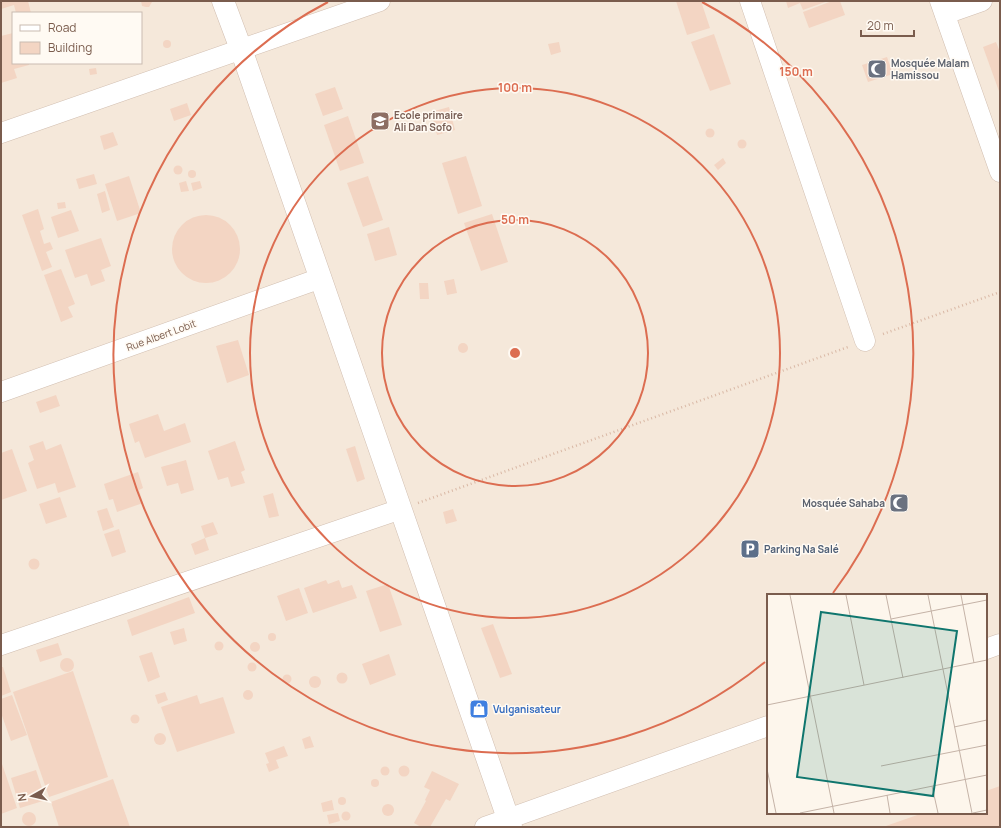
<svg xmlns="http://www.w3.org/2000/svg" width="1001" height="828" viewBox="0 0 1001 828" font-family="Manrope,sans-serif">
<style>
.residential{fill:#f5e8da;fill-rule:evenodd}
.building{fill:#f3d5c3}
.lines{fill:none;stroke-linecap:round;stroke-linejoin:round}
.minor-casing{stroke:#d1beb0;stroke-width:21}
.tertiary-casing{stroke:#d1beb0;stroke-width:23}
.path{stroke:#d9b8a5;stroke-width:2.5;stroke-dasharray:1 3;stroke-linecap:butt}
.minor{stroke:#fff;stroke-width:20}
.tertiary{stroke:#fff;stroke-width:22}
.ring{fill:none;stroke:#dc6d51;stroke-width:2}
.labels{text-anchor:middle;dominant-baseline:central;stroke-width:3;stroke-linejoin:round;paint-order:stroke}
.worship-label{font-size:10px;font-weight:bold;fill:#5b616d;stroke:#fffaf3;text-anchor:start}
.education-label{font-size:10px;font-weight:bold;fill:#785e54;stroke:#fffaf3;text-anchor:start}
.street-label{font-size:10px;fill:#7a5c4d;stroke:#fffaf3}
.service-label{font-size:10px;font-weight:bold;fill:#4e5e75;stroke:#fffaf3;text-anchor:start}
.shop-label{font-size:10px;font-weight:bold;fill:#366cbe;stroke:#fffaf3;text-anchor:start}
.inset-road{fill:none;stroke:#c5b3a7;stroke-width:1}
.view{fill:#0f766e;fill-opacity:0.15;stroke:#0f766e;stroke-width:2}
.inset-edge{fill:none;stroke:#7a5c4d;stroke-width:2}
.centre{fill:#dc6d51;stroke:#fffaf3;stroke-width:2}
.ring-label{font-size:12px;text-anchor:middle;font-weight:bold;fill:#dc6d51;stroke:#fffaf3;stroke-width:3;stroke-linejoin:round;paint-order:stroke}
</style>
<rect width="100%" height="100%" fill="#fdf6ec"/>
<!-- residential -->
<path class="residential" d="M1,1H1000V827H1ZM13,13H141V63H13ZM768,595H986V813H768Z"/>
<!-- building -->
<g class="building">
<path d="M1,1H28L31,13H16L14,5L1,9Z"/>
<path d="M141,1H152V2L149,7H146L142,6Z"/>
<path d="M676,1H701L710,28L687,35Z"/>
<path d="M786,1H828L803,10L800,3L788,8Z"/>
<path d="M832,1H840L845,15L809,28L803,12Z"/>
<path d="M13,33V63H29V65L14,69L17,78L1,83V36Z"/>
<path d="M714,34L731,84L710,91L691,42Z"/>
<circle cx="167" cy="44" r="4"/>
<path d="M559,42L561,52L551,55L548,44Z"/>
<path d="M996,42L1000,52V94L983,47Z"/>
<path d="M887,57L893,74L868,82L862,65Z"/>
<path d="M96,68L97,74L90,75L89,69Z"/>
<path d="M335,87L343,109L323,116L315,94Z"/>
<path d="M187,103L191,115L174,121L170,109Z"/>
<path d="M449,107L455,130L437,135L431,112Z"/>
<path d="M348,116L364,163L340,171L324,125Z"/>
<circle cx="710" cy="133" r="4.5"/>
<path d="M113,132L118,145L104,150L100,136Z"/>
<circle cx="742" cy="144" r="4.5"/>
<path d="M466,156L482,206L458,214L442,163Z"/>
<path d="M723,158L726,163L718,170L714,165Z"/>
<circle cx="178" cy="170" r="4.5"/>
<circle cx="192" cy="174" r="4"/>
<path d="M94,174L97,184L79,189L76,179Z"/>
<path d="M129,176L141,213L117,221L105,184Z"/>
<path d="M368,176L383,220L363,227L347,183Z"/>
<path d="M186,181L189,191L181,192L179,183Z"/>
<path d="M200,181L202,188L193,191L191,183Z"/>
<path d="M105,191L110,210L102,213L97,194Z"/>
<path d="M65,202L66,208L58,209L57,203Z"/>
<path d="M38,209L44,229L40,231L44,244L50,242L53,249L46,252L52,267L42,271L22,215Z"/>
<path d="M71,210L79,231L58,238L51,217Z"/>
<path d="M492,214L508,262L481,271L464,223Z"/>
<circle cx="206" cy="249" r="34"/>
<path d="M389,227L397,255L375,261L367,234Z"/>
<path d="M101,238L111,266L101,270L105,281L91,286L87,274L75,278L65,250Z"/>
<path d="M61,269L75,304L68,307L73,317L61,322L44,275Z"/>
<path d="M454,279L457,293L447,295L444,281Z"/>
<path d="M419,283H428L429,299H420Z"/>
<path d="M238,340L249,375L227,383L216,346Z"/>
<circle cx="463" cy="348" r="5"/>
<path d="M56,395L60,406L40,413L36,402Z"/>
<path d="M158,414L164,431L185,423L191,442L145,458L139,441L135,443L129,424Z"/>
<path d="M43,441L46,450L61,444L76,487L58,493L55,483L37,489L28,463L34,460L29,446Z"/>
<path d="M235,441L245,470L241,472L245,483L231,487L228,477L218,480L208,451Z"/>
<path d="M355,446L365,479L357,482L346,449Z"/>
<path d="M12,449L27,491L1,500V453Z"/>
<path d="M186,460L194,490L181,494L178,483L167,486L161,467Z"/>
<path d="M138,472L143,488L139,490L143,503L117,512L113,499L109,500L104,484Z"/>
<path d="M273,493L279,516L269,518L263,496Z"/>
<path d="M60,497L67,517L46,524L39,504Z"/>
<path d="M107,508L114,527L103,531L97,511Z"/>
<path d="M453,509L457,521L446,524L443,512Z"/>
<path d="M213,522L218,534L205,538L201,526Z"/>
<path d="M119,529L126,552L112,557L104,534Z"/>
<path d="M205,538L209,550L195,555L191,544Z"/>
<circle cx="34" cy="564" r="5.5"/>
<path d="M326,580L328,584L339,580L342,588L352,585L357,598L313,613L304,588Z"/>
<path d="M388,584L402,625L380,632L366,591Z"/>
<path d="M299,588L308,613L286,621L277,596Z"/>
<path d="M189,597L195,613L132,636L127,620Z"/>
<path d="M493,624L512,674L500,678L481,628Z"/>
<path d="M184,628L187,641L174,645L170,632Z"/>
<circle cx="272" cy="637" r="4"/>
<circle cx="219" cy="646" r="4.5"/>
<circle cx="255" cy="647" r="5"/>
<path d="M58,643L62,655L40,662L36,650Z"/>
<path d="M152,652L160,677L148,682L139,656Z"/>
<path d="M389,654L396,675L370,685L362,664Z"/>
<circle cx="67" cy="665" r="7"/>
<circle cx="252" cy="667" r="4.5"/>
<path d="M1,667H3L11,692L1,696Z"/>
<path d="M73,671L108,777L49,797L13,692Z"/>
<circle cx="342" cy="678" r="5.5"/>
<circle cx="287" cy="679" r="4.5"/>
<circle cx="315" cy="682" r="6"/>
<circle cx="248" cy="695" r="5"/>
<path d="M165,692L168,700L158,704L155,695Z"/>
<path d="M12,695L27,735L11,741L1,713V699Z"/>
<path d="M197,695L200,704L223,697L235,733L177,752L161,707Z"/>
<circle cx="135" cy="719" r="4.5"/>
<circle cx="160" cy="739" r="6"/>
<path d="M310,736L314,747L305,749L302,739Z"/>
<path d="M284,746L288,756L276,760L279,768L269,772L266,764L269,763L265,753Z"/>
<path d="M1,761L17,808L1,814Z"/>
<circle cx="404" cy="771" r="5.5"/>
<circle cx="385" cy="771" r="4.5"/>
<path d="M36,770L46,800L20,808L11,778Z"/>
<path d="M432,771L459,784L450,801L446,799L430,827H421L414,823L426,801L425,800L430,790L424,787Z"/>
<path d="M113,779L130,827H59L51,802Z"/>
<circle cx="375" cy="783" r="4"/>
<path d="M1000,786V827H883L923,813H986V791Z"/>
<circle cx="342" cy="801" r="4"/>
<path d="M332,800L334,810L323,812L321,803Z"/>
<circle cx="388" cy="810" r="6"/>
<circle cx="346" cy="816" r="4.5"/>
<circle cx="29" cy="819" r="7"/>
<path d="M338,813L340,821L329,824L327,815Z"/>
</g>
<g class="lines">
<defs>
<g id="minor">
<path d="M750,1L865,341"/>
<path d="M940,1L1000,172"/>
<path d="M945,14L982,1"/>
<path d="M1,133L380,1"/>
<path d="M1,392L321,278"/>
<path d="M1,645L401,509"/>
<path d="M986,649L1000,644"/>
<path d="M485,827L768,726"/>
</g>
<path id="tertiary" d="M223,1L241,49L511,827"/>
</defs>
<!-- minor casing -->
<use href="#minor" class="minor-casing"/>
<!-- tertiary casing -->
<use href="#tertiary" class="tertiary-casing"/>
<!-- path -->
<g class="path">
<path d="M883,334L1000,292"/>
<path d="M418,503L848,347"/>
</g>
<!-- minor -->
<use href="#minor" class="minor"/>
<!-- tertiary -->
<use href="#tertiary" class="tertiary"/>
</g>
<!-- distance rings -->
<g class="ring">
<circle cx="515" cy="353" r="133"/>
<circle cx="515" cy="353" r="265"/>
<path d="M765 662A398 398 0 1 1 328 2M702 2A398 398 0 0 1 833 593"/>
</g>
<!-- icons -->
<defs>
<symbol id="mosque-square" viewBox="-11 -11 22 22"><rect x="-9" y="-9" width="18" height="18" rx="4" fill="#6b7280" stroke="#fffaf3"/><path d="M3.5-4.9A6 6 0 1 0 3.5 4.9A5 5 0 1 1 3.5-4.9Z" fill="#fff"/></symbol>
<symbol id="school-square" viewBox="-11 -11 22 22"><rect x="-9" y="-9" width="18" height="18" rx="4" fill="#8d6e63" stroke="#fffaf3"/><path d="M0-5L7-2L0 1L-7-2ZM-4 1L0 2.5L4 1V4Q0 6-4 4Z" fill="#fff"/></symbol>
<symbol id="parking-square" viewBox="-11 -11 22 22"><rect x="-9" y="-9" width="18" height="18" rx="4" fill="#5c6f8a" stroke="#fffaf3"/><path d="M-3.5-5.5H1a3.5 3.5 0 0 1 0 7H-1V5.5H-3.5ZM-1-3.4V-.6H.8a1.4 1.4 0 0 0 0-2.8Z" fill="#fff"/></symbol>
<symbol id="shop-square" viewBox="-11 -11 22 22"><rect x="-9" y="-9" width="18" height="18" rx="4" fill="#3f7fe0" stroke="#fffaf3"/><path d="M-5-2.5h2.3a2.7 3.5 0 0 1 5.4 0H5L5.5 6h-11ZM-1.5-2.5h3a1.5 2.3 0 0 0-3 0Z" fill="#fff"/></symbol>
</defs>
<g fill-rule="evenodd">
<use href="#mosque-square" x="866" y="58" width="22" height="22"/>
<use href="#school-square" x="369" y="110" width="22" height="22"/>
<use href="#mosque-square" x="888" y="492" width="22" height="22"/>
<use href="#parking-square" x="739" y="538" width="22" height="22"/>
<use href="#shop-square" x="468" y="698" width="22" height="22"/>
</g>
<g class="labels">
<!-- worship labels -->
<g class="worship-label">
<text x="891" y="63">Mosquée Malam<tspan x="891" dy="12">Hamissou</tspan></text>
<text x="885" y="503" text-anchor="end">Mosquée Sahaba</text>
</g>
<!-- education labels -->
<g class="education-label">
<text x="394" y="115">Ecole primaire<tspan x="394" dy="12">Ali Dan Sofo</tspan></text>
</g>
<!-- street labels -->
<g class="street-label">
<text transform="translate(161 335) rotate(-20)">Rue Albert Lobit</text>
</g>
<!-- service labels -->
<g class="service-label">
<text x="764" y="549">Parking Na Salé</text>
</g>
<!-- shop labels -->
<g class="shop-label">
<text x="493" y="709">Vulganisateur</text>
</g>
</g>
<!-- overview -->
<g transform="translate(767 594)">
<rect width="220" height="220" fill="#fdf6ec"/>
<path class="inset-road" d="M23,1L67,219M79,1L97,91M119,1L136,84M161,1L205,219M194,1L207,69M124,25L220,6M0,111L220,66M187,133L220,126M114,172L220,151M0,175L9,219M165,192L171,219M120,201L123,219M33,219L220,181M206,219L220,216"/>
<path class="view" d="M54,18L190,37L166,202L30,183Z"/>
<rect width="220" height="220" class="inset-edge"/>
</g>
<circle cx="515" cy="353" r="6" class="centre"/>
<g class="ring-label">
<text x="796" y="76">150 m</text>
<text x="515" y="92">100 m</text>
<text x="515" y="224">50 m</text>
</g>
<!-- border -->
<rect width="1001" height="828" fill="none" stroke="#7a5c4d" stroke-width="4"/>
<!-- legend -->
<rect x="12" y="12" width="130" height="52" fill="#fffaf3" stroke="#cabbb1"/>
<rect x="20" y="25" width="20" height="6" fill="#ffffff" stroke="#cabbb1"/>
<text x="48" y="32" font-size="12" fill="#7a5c4d">Road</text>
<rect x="20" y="42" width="20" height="12" fill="#f3d5c3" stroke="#cabbb1"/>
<text x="48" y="52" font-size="12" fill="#7a5c4d">Building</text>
<!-- north arrow -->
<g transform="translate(32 796) rotate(262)" stroke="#fffaf3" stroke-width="3" paint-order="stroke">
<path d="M0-3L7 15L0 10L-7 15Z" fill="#7a5c4d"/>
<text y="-6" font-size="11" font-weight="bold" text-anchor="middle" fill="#7a5c4d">N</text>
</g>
<!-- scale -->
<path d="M861 30v6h53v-6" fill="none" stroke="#7a5c4d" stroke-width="2"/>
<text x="867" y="30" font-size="12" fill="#7a5c4d" stroke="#fffaf3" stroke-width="3" paint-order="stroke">20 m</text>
</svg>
